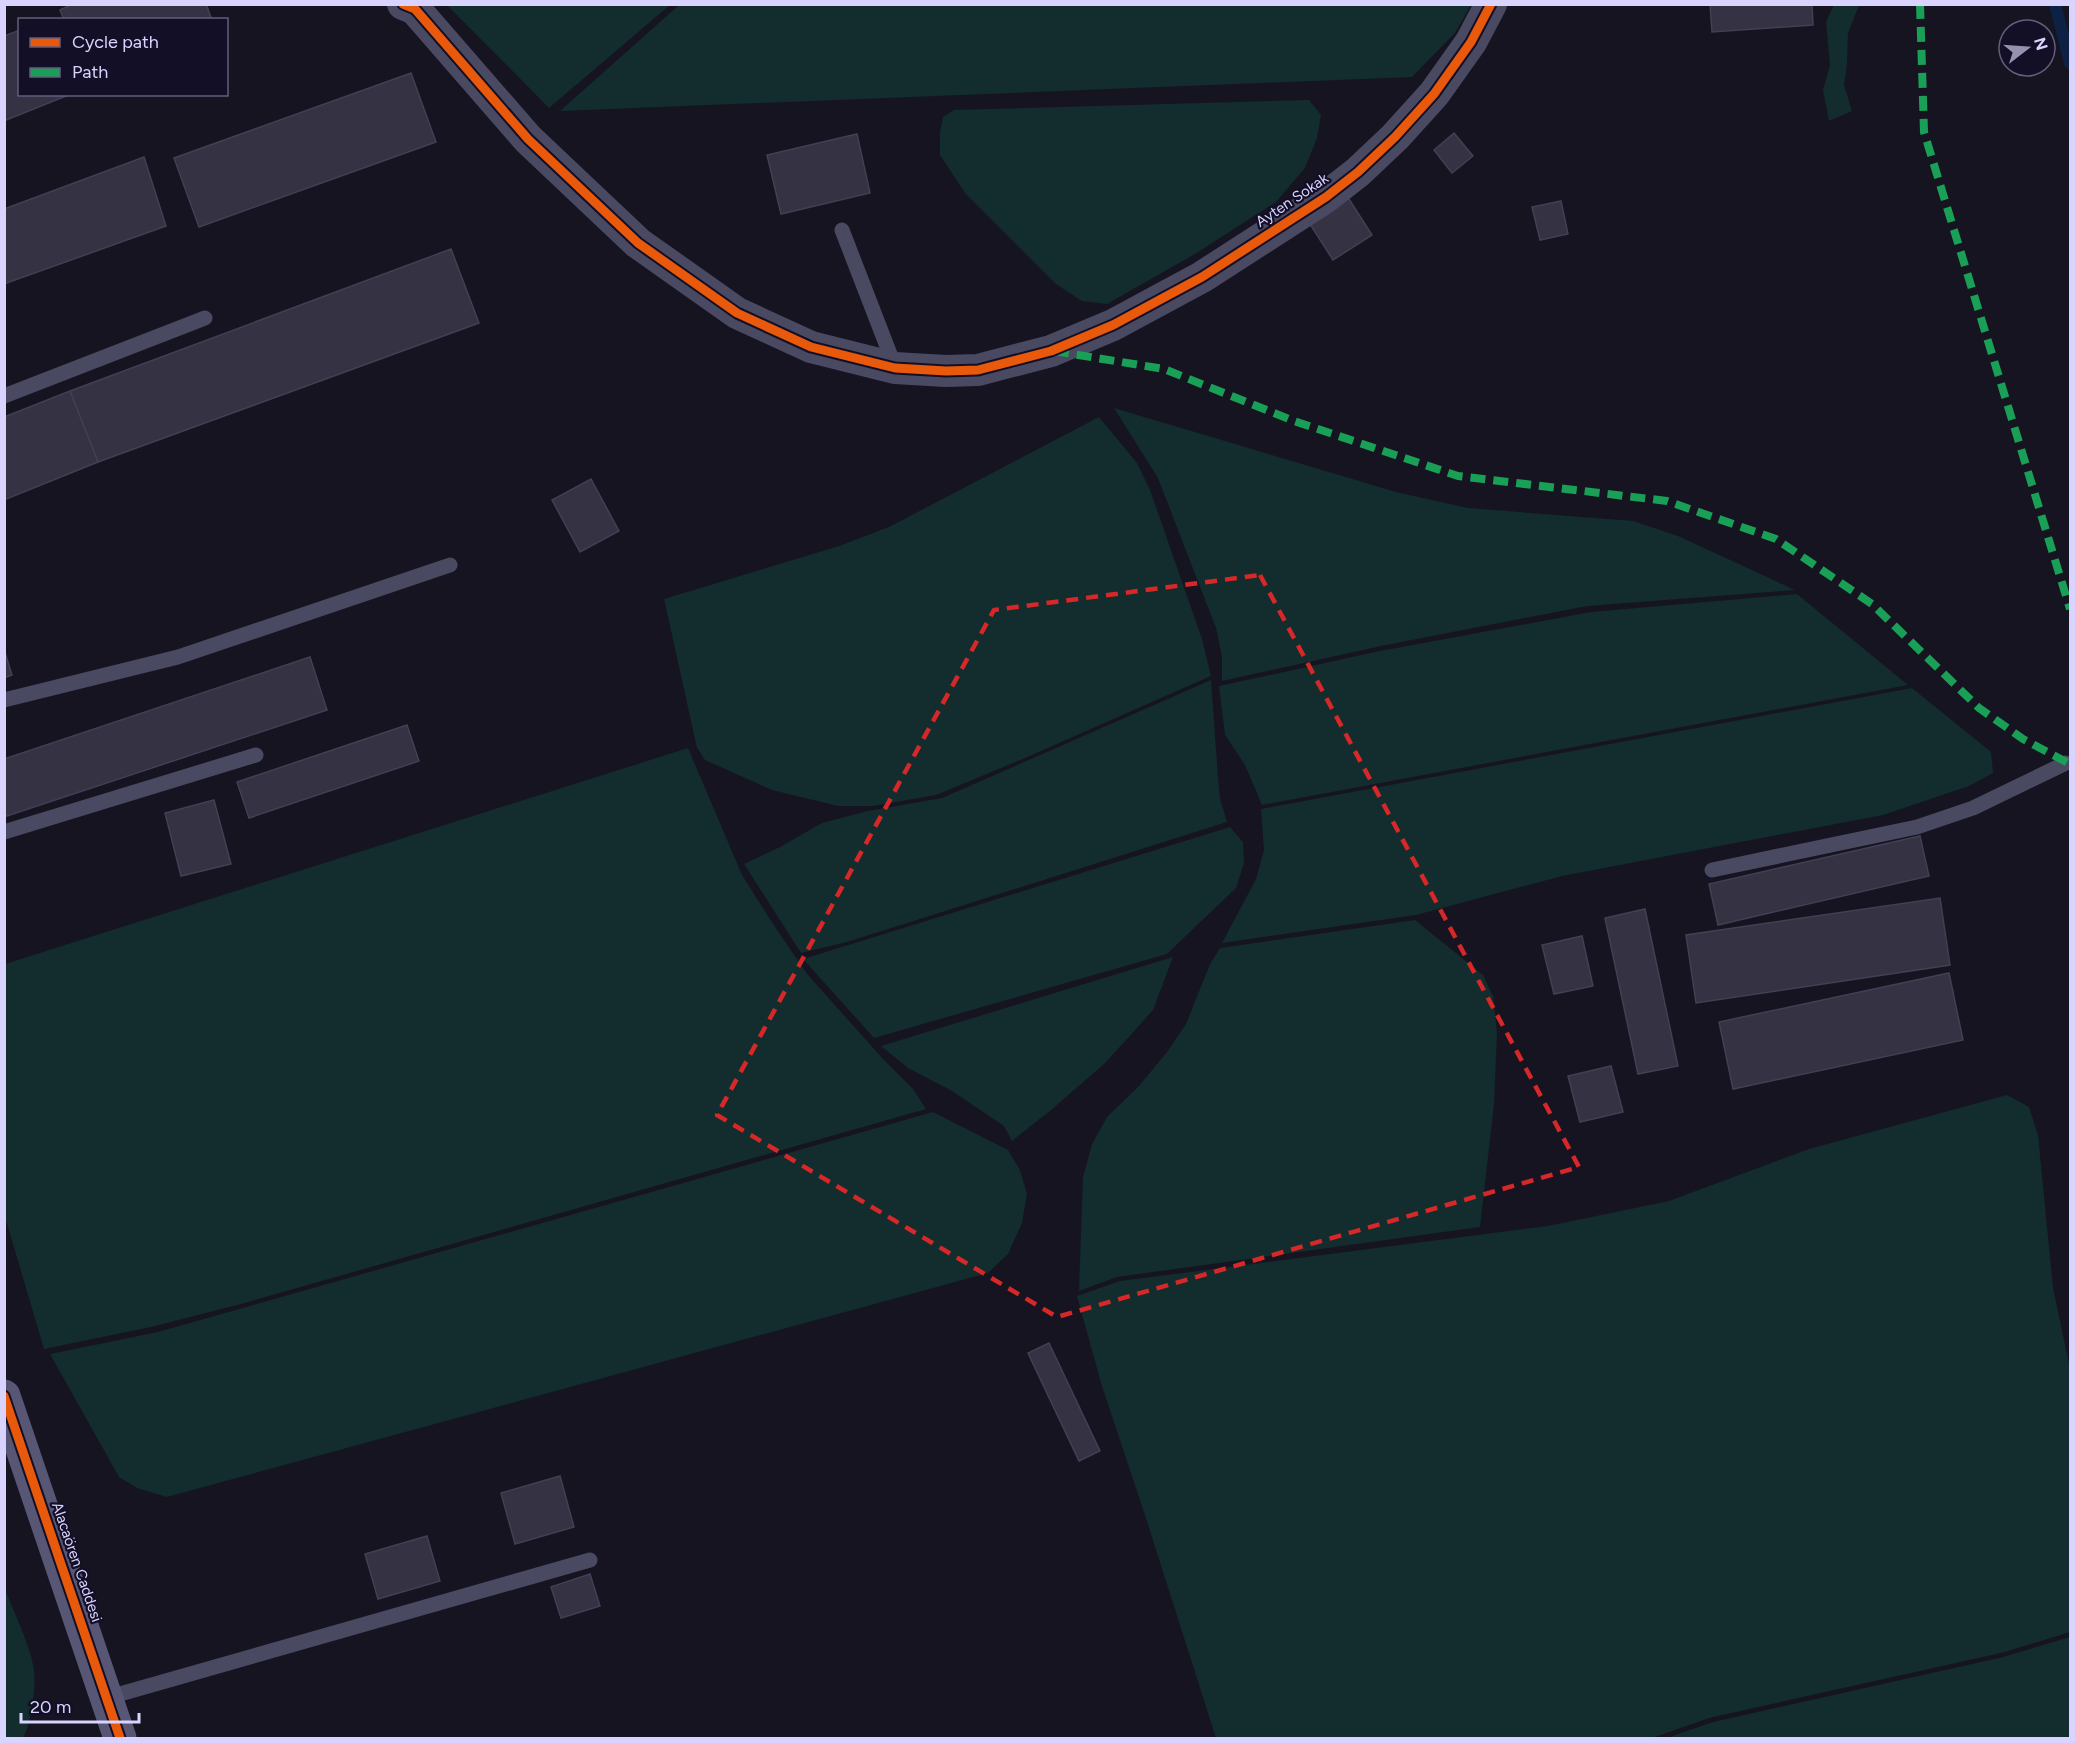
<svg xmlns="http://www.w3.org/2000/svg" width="2075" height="1743" viewBox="0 0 2075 1743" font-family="Figtree,sans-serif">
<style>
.green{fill:#132c2d}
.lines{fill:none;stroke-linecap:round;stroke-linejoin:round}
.stream{stroke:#0d2144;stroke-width:12}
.building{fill:#343243;stroke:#433f54;stroke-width:1.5}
.lane{stroke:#4a4962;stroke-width:15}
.street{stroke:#4a4962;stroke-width:32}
.secondary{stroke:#575674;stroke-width:33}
.quiet{stroke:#1a9f57;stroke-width:8;stroke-dasharray:15 8;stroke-linecap:butt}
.cycleway-casing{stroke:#130f26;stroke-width:13}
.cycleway{stroke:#e8590c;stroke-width:9}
.marked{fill:none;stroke:#d62828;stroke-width:4.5;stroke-dasharray:12 8;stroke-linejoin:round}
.labels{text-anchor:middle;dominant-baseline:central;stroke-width:4.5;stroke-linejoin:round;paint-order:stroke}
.street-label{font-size:15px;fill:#d9d4ff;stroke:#130f26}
</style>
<rect width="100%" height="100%" fill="#161421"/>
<!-- green -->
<g class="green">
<path d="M447,5H670L549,108Z"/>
<path d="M679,5V4L1471,5L1455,33L1412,77L560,111Z"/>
<path d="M1834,5H1859L1848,33L1847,64L1844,85L1852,111L1829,121L1823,90L1830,65L1826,22Z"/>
<path d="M1309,100L1321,115L1317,138L1305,168L1276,202L1195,254L1107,304L1082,301L1056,284L965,193L940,155V133L943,117L954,110Z"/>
<path d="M1114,408L1396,492L1468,508L1633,521L1678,536L1795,590L1587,606L1386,645L1222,681V657L1216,628L1158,478Z"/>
<path d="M1099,417L1137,463L1150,490L1202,639L1211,676L1025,758L936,795L873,806H838L772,790L705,760L697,748L664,599L839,546L889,527Z"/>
<path d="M1797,594L1908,685L1262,805L1245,765L1225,735L1219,686L1380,651L1591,612Z"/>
<path d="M1211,680L1218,777L1220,799L1227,822L847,942L801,953L744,864L780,847L822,823L868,811L942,798Z"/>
<path d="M1912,688L1991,752L1993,773L1969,786L1883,815L1562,876L1416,915L1222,943L1256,879L1264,850L1261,809Z"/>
<path d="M688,748L742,875L775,927L808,975L884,1060L913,1089L926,1109L241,1304L151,1327L44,1349L5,1217V964Z"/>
<path d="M1230,827L1243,842L1244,863L1236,888L1167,954L874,1038L803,959Z"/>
<path d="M1415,920L1483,975L1493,996L1497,1033L1494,1104L1480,1227L1117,1277L1079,1291L1083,1177L1092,1144L1107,1117L1139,1086L1167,1052L1186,1024L1210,964L1220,948Z"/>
<path d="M1173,957L1153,1010L1129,1037L1104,1064L1051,1110L1012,1141L1004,1126L952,1091L908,1068L881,1046Z"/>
<path d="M2007,1095L2029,1107L2038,1135L2053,1288L2070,1368V1632L2005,1652L1709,1718L1652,1738H1216L1143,1509L1101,1383L1077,1296L1120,1281L1548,1226L1669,1201L1809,1149Z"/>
<path d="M933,1112L1008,1150L1020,1170L1027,1194L1022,1223L1008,1254L988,1273L167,1497L137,1488L119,1477L50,1354L158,1332Z"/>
<path d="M4,1587C13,1610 31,1647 34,1670C36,1689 32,1721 23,1738H5Z"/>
<path d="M2070,1637V1738H1667L1713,1722L2003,1657Z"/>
</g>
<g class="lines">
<!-- stream -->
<path class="stream" d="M2055,4L2070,63"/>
</g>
<!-- building -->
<g class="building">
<path d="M73,4H206L212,20H64L60,10Z"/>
<path d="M1710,4H1812L1813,25L1712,32Z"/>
<path d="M20,30V94H71L4,121V36Z"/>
<path d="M411,73L436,142L199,227L174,158Z"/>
<path d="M1454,133L1473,156L1452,173L1434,150Z"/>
<path d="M857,134L870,193L781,214L767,155Z"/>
<path d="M144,157L166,226L4,284V209Z"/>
<path d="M1347,196L1372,235L1333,260L1308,221Z"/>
<path d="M1561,201L1568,234L1540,240L1532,207Z"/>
<path d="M451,249L479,323L98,462L70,391Z"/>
<path d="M70,391L98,462L4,500V417Z"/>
<path d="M591,479L619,531L580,552L552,500Z"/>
<path d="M4,649L12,675L4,678Z"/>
<path d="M310,657L327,710L4,817V759Z"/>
<path d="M407,725L419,761L249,818L237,782Z"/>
<path d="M214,800L231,864L181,876L165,813Z"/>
<path d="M1920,836L1929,876L1718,925L1709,884Z"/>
<path d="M1940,898L1950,965L1696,1003L1686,935Z"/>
<path d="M1645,909L1678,1066L1638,1074L1605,918Z"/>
<path d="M1582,936L1593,986L1554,994L1542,945Z"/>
<path d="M1949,973L1963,1040L1733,1089L1719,1022Z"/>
<path d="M1611,1066L1623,1112L1580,1122L1568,1076Z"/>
<path d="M1049,1343L1100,1451L1079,1461L1028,1353Z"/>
<path d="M560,1476L574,1527L515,1544L501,1493Z"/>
<path d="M427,1536L440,1581L378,1599L365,1554Z"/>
<path d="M590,1574L600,1606L561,1618L551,1587Z"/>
</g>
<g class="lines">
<!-- lane -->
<g class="lane">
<path d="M842,230L895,367"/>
<path d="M4,396L205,318"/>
<path d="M4,700L178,657L450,565"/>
<path d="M4,832L256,755"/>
<path d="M1712,870L1917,827L1973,808L2066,763"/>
<path d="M106,1698L590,1560"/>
</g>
<!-- street -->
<path class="street" d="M403,4L415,9L528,139L638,243L737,313L811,347L895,368L946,371L978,370L1051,351L1113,325L1202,277L1326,197L1358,172L1395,137L1434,94L1471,42L1491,4"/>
<!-- secondary -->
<path class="secondary" d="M4,1396L120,1738"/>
<!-- quiet -->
<g class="quiet">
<path d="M1920,4L1924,132L2070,609"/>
<path d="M1054,351L1164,369L1294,421L1458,476L1667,501L1776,539L1872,604L1979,708L2023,739L2070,764"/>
</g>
<defs>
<g id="cycleway">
<path d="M403,4L415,9L528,139L638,243L737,313L811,347L895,368L946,371L978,370L1051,351L1113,325L1202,277L1326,197L1358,172L1395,137L1434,94L1471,42L1491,4"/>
<path d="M4,1396L120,1738"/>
</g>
</defs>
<!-- cycleway casing -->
<use href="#cycleway" class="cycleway-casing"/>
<!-- cycleway -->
<use href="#cycleway" class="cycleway"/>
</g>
<!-- marked area -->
<path class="marked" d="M1260,575L1579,1167L1057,1317L717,1115L994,610Z"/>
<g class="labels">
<!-- street labels -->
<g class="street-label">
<text transform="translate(1292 200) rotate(-34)">Ayten Sokak</text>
<text transform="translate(77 1562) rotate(71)">Alacaören Caddesi</text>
</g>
</g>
<!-- border -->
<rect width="2075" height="1743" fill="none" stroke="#d9d4ff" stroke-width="12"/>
<!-- legend -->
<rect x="18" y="18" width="210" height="78" fill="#130f26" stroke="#625e7d" stroke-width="1.5"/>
<rect x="30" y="38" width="30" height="9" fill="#e8590c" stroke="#625e7d" stroke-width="1.5"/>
<text x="72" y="48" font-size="18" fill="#d9d4ff">Cycle path</text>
<rect x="30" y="68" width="30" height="9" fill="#1a9f57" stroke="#625e7d" stroke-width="1.5"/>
<text x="72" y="78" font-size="18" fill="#d9d4ff">Path</text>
<!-- north arrow -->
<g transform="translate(2027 48) rotate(73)"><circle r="28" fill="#130f26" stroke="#625e7d" stroke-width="1.5"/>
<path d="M0-4.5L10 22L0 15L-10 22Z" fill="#9591b1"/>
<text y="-9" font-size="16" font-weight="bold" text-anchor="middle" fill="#d9d4ff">N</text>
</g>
<!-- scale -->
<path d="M21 1713v9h118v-9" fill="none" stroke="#d9d4ff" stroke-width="3"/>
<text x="30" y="1713" font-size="18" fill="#d9d4ff" stroke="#130f26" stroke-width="4.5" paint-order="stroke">20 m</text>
</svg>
